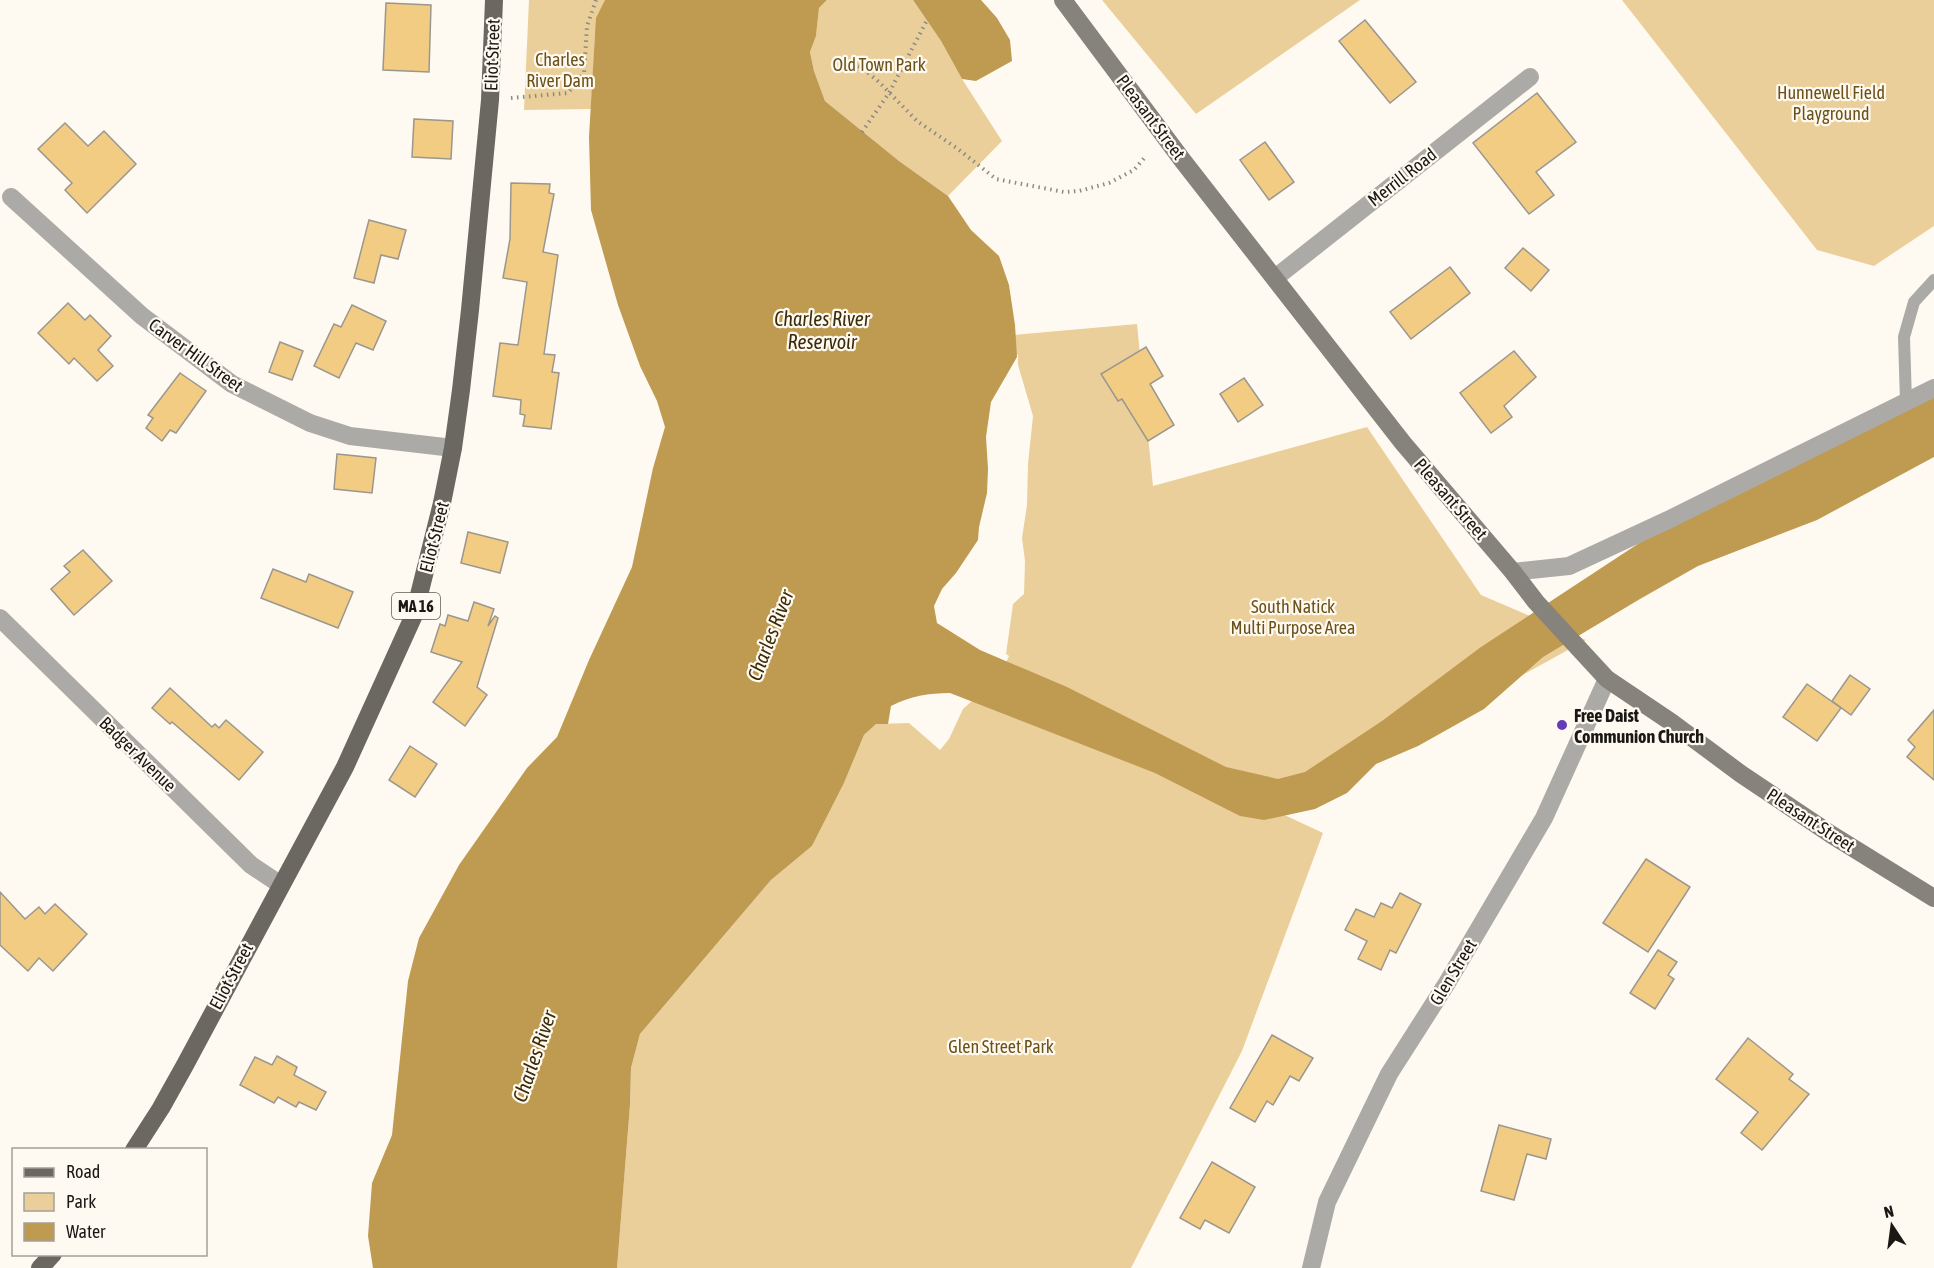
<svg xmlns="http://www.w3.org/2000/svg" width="1934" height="1268" viewBox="0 0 1934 1268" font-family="'Asap Condensed',sans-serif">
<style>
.green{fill:#ebcf9a}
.water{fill:#bf9a51}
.building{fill:#f3cc83;stroke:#9b978e;stroke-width:1.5}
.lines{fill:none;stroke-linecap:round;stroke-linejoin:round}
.path{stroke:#8d8a84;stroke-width:4;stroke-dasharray:1.5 4.5;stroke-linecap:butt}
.service{stroke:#acaaa6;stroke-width:12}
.minor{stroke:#acaaa6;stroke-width:18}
.tertiary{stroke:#acaaa6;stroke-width:18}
.secondary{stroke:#86837d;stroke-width:18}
.primary{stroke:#6b6761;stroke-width:18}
.poi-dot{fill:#633db5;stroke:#fffaf1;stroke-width:2}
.labels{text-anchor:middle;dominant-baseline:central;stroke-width:4.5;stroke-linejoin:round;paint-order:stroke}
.shield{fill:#fffaf1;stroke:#5f5c57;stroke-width:1.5}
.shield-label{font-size:16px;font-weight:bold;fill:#1a1815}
.street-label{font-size:18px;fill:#1a1815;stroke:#fffaf1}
.park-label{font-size:18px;fill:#6b511a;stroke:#fffaf1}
.poi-label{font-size:18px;font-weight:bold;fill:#1a1815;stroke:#fffaf1;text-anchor:start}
.water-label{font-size:20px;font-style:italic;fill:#3a2b09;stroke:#fffaf1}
</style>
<rect width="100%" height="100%" fill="#fffaf1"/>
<!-- green -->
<g class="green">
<path d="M529,0H605L595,33L591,109L524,110Z"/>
<path d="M827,0H913L941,41L962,79L1002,141L948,196L899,161L825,101L814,71L810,52L816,36L819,8Z"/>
<path d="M1102,0H1360L1196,114Z"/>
<path d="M1622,0H1934V226L1874,266L1817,250Z"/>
<path d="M1137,324L1153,486L1367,427L1481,595L1586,640L1276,811L1323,833L1242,1051L1131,1268H617L630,1105L631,1068L640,1034L771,880L812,846L844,783L864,735L876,724L909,723L940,750L949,739L963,709L983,691L1004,667L1009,656L1006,654L1013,604L1024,594L1025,561L1022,538L1027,505L1028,464L1033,416L1018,365V355L1015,353L1013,335Z"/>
</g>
<!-- water -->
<g class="water">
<path d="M605,0H827L819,8L816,36L810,52L814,71L825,101L899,161L948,196L971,230L999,256L1009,285L1015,325L1017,357L991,402L986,437L988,469L987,493L979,527L978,540L956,573L942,589L934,606L937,623L980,650L1067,687L1226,767L1278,779L1305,772L1382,721L1481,647L1650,536L1934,393V457L1817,520L1698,566L1640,599L1543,657L1484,709L1418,746L1376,764L1347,793L1315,809L1264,820L1240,816L1155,773L950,693C928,693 911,696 891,706L888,724H876L864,735L844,783L812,846L771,880L640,1034L631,1068L630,1105L617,1268H373L368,1236L372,1183L392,1135L408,981L419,938L459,865L527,768L557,737L589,660L632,567L653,468L665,427L657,401L640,366L618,305L591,210L589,137L595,33L596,18Z"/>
<path d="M913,0H981L997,18L1010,40L1012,61L976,81L962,79L941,41Z"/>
</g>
<!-- building -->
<g class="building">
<path d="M386,3L431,5L429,72L383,70Z"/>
<path d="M1365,20L1416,82L1390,103L1339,41Z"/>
<path d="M1537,93L1576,142L1536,172L1554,195L1529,214L1473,143Z"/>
<path d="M414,119L453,121L451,159L412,157Z"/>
<path d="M65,123L88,146L104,131L136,164L87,213L65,190L72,183L38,149Z"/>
<path d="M1265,142L1294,182L1269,200L1240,160Z"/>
<path d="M511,183L550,184L549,193L554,194L543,252L558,255L544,354L555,355L552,372L559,373L551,429L523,426L525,415L520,414L521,400L493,396L500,343L518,345L527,282L503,278L510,239Z"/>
<path d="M369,220L406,230L398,259L381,255L374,283L354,278Z"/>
<path d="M1523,248L1549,270L1531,291L1505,268Z"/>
<path d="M1450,267L1470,293L1411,339L1390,312Z"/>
<path d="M68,303L85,320L90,315L111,336L98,350L113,366L97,381L74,358L69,364L38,333Z"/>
<path d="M352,305L386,321L373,350L356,343L339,378L314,366L334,324L341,327Z"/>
<path d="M280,342L303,351L292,380L269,372Z"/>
<path d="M1146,347L1163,376L1150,384L1174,425L1148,441L1122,399L1118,401L1101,374Z"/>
<path d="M1514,351L1536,377L1504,406L1512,417L1491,433L1460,393Z"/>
<path d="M180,373L206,391L176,433L170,430L162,441L146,428L153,418L148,415Z"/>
<path d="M1244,378L1263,405L1238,422L1220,394Z"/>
<path d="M337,454L376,458L372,493L334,489Z"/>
<path d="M468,532L508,542L500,573L461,563Z"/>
<path d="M83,550L112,581L74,615L51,589L70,572L64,566Z"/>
<path d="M273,569L306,582L309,574L353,592L338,628L261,598Z"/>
<path d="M474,602L494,609L488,626L495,616L498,618L477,687L487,695L465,726L433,702L462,662L431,652L440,624L445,626L448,615L468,621Z"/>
<path d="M1850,675L1870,689L1851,715L1832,701Z"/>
<path d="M1807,684L1841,708L1817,741L1783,717Z"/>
<path d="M170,688L212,727L215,724L219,728L226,720L263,752L239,780L172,722L170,724L152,708Z"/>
<path d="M1934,710V780L1907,757L1915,747L1908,740Z"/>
<path d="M410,746L437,764L415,797L389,780Z"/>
<path d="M1646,859L1690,887L1648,952L1603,923Z"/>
<path d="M0,892L25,919L39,907L45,914L55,904L87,934L53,971L39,958L28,971L0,945Z"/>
<path d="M1400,893L1421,904L1396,953L1390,950L1381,970L1358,959L1367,941L1345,930L1356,909L1374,917L1381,903L1392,908Z"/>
<path d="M1658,950L1677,962L1668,975L1674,979L1655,1009L1630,993Z"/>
<path d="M1272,1035L1313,1058L1299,1081L1290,1076L1273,1105L1267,1101L1255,1122L1230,1108Z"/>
<path d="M1748,1038L1793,1074L1789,1079L1809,1094L1762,1150L1741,1133L1758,1112L1716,1079Z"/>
<path d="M277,1056L297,1067L294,1075L326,1092L316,1110L299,1102L296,1107L278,1097L274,1103L240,1085L255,1057L272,1065Z"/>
<path d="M1499,1125L1551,1139L1546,1159L1527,1154L1514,1200L1481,1191Z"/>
<path d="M1212,1162L1255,1187L1229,1233L1205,1220L1200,1229L1180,1218Z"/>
</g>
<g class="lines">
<!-- path -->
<g class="path">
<path d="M835,60L861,67L879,82L917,121L958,149L996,179L1064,192L1079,191L1109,183L1134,170L1145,157"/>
<path d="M511,98L568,93L584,73L587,26L596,0"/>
<path d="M862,132L889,93L926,22"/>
</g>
<!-- service -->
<path class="service" d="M1906,402L1904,337L1914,302L1934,280"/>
<!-- minor -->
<g class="minor">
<path d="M11,197L142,316L232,384L310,423L350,436L453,448"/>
<path d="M1275,278L1530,77"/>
<path d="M1513,572L1569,566L1668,520L1934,388"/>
<path d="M0,618L251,865L281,885"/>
</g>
<!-- tertiary -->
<path class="tertiary" d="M1311,1268L1327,1202L1389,1074L1447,983L1544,818L1607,679"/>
<!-- secondary -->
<path class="secondary" d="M1063,0L1183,161L1403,443L1513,572L1536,602L1607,679L1671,722L1741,774L1832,835L1934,898"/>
<!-- primary -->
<g class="primary">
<path d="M134,1150L161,1108L185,1065L345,767L414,615L442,503L453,448L461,390L470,310L490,100L494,0"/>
<path d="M40,1268L53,1254"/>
</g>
</g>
<!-- markers -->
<circle class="poi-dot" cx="1562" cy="725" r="6"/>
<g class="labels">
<!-- shield labels -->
<rect class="shield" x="392" y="593" width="48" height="26" rx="4.5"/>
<g class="shield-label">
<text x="416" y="606">MA 16</text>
</g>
<!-- street labels -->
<g class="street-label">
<text transform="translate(492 55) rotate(-88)">Eliot Street</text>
<text transform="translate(1151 117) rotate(53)">Pleasant Street</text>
<text transform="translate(1402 177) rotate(-38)">Merrill Road</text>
<text transform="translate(196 355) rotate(36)">Carver Hill Street</text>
<text transform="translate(1451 499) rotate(49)">Pleasant Street</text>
<text transform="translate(434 537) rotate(-76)">Eliot Street</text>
<text transform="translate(138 754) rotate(44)">Badger Avenue</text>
<text transform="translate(1811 820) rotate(33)">Pleasant Street</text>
<text transform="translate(1453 972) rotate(-59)">Glen Street</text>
<text transform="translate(231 976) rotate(-62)">Eliot Street</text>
</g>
<!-- park labels -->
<g class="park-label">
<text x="560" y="59">Charles<tspan x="560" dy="21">River Dam</tspan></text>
<text x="879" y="64">Old Town Park</text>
<text x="1831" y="92">Hunnewell Field<tspan x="1831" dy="21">Playground</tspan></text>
<text x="1293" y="606">South Natick<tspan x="1293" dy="21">Multi Purpose Area</tspan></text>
<text x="1001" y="1046">Glen Street Park</text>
</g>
<!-- poi labels -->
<g class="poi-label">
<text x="1574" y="715">Free Daist<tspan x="1574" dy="21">Communion Church</tspan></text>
</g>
<!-- water labels -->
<g class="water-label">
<text x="822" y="318">Charles River<tspan x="822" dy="23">Reservoir</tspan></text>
<text transform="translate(770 635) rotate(-69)">Charles River</text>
<text transform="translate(534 1056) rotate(-71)">Charles River</text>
</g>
</g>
<!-- legend -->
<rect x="12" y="1148" width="195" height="108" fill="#fffaf1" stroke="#a3a099" stroke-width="1.5"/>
<rect x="24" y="1168" width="30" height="9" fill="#6b6761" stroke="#a3a099" stroke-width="1.5"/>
<text x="66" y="1178" font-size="18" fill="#1a1815">Road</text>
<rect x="24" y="1193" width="30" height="18" fill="#ebcf9a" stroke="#a3a099" stroke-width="1.5"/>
<text x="66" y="1208" font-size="18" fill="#1a1815">Park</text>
<rect x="24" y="1223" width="30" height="18" fill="#bf9a51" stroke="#a3a099" stroke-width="1.5"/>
<text x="66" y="1238" font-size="18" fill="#1a1815">Water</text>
<!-- north arrow -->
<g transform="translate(1892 1226) rotate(347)" stroke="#fffaf1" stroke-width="4.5" paint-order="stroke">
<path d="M0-4.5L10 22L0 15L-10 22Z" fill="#1a1815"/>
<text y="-9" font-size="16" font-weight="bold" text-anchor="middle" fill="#1a1815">N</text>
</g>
</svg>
